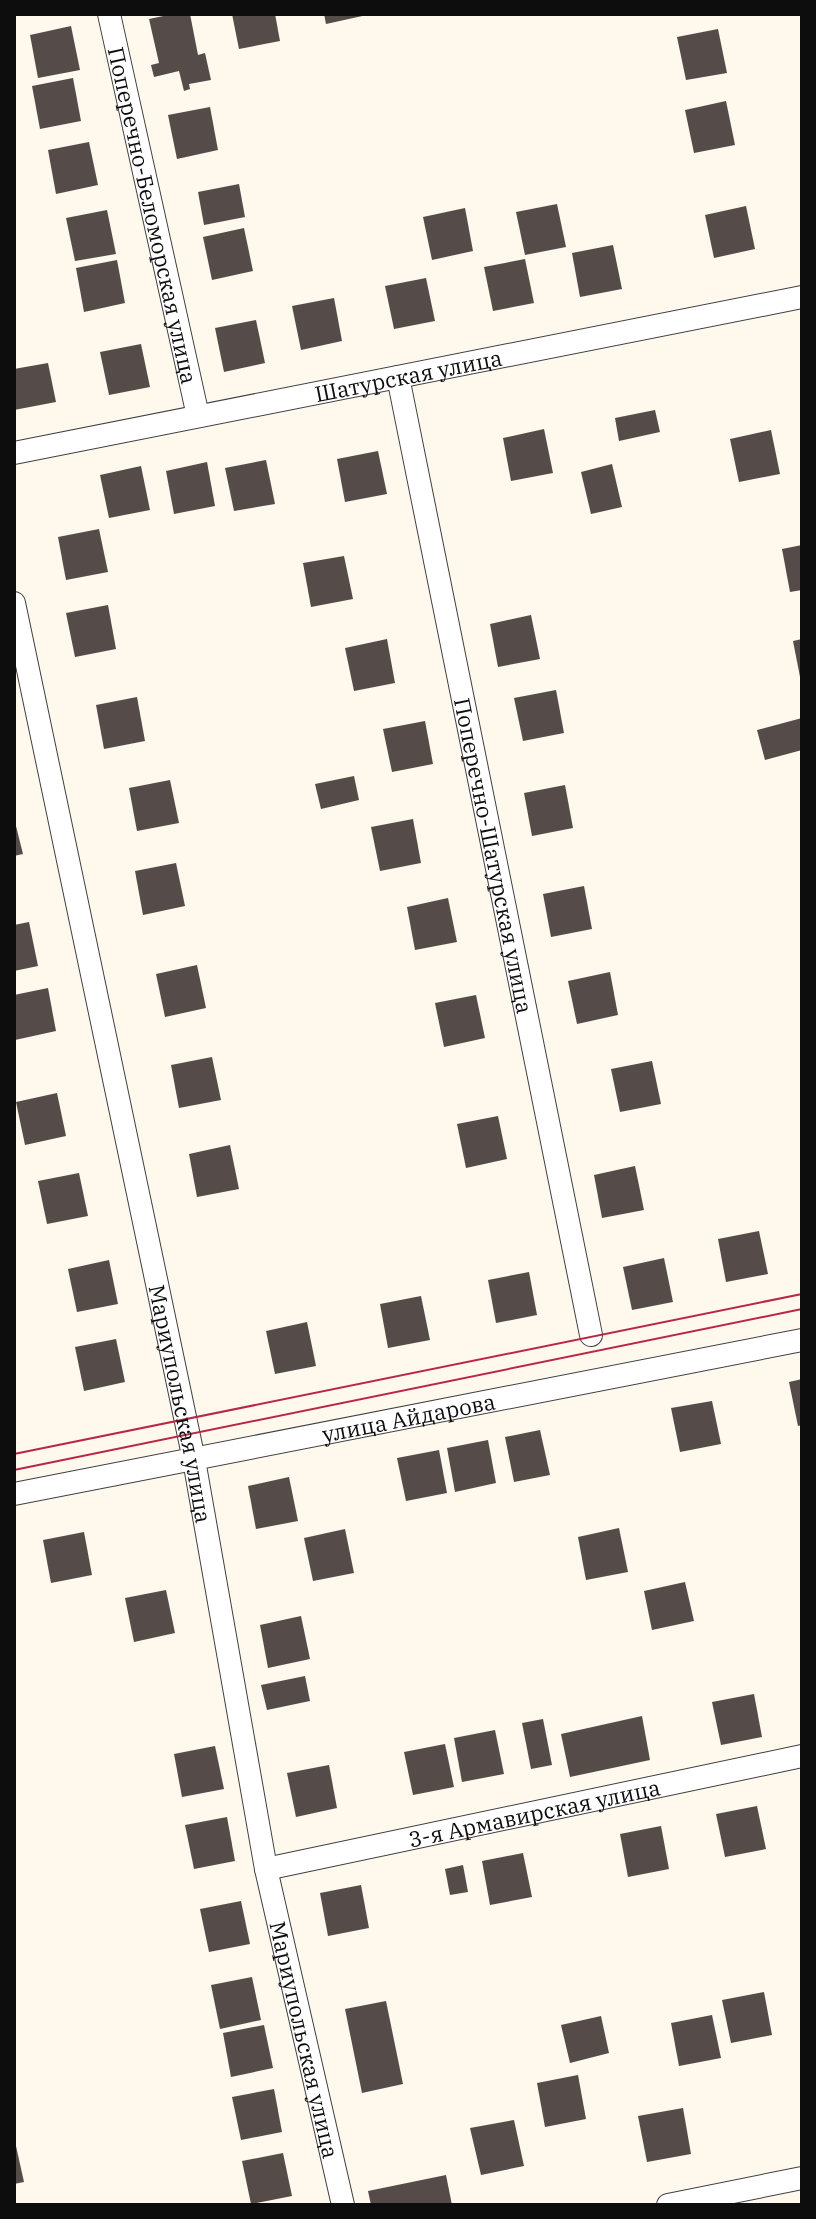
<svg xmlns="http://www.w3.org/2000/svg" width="816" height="2219" viewBox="0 0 816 2219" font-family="'IBM Plex Serif',serif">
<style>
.building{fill:#554c49}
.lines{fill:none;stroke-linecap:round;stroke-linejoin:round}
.minor-casing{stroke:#404040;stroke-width:24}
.minor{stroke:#fff;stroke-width:22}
.tram{stroke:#ba2746;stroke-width:2}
.labels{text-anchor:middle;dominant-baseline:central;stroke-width:8;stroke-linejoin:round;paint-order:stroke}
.street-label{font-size:22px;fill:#0d0d0d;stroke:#fff}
</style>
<rect width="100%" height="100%" fill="#fff8ed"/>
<!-- building -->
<g class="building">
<path d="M173,14H190L198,55L205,53L211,80L189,84L190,89L184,91L179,71L154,77L151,65L159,63L149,19Z"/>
<path d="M232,14H275L280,41L239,49Z"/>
<path d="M324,14H367V15L326,24Z"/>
<path d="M71,26L80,70L38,78L30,35Z"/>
<path d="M718,29L727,73L686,80L677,37Z"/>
<path d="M73,78L81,121L40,129L32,86Z"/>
<path d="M726,101L735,145L694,153L685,110Z"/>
<path d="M210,107L218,150L177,159L168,115Z"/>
<path d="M89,142L98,185L56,194L48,150Z"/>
<path d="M239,184L245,217L204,225L198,192Z"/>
<path d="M557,204L566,247L525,255L516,212Z"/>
<path d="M746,206L755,249L714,258L705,215Z"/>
<path d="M465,208L473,251L432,260L423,217Z"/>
<path d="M107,210L116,254L75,261L66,218Z"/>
<path d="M244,228L253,271L212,280L203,237Z"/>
<path d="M613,245L622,289L580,297L572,253Z"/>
<path d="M525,259L534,303L493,311L484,267Z"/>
<path d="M117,260L125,303L84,312L76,268Z"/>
<path d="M426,278L435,321L394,329L385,286Z"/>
<path d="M334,298L342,341L301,350L292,306Z"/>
<path d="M256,320L265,363L224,372L215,328Z"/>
<path d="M141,344L150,387L109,395L100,352Z"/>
<path d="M48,363L56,402L14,410V369Z"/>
<path d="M655,410L660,432L619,441L615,418Z"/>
<path d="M544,429L553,473L511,481L503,438Z"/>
<path d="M771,430L780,474L739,482L730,439Z"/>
<path d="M378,451L387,494L345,502L337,459Z"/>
<path d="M266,460L275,504L234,511L225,468Z"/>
<path d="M207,462L215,506L174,514L166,471Z"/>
<path d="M612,464L622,507L591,514L581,472Z"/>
<path d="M141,466L150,510L109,518L100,475Z"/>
<path d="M99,529L108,572L66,580L58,537Z"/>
<path d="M802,545V590L790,592L782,549Z"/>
<path d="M344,556L353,599L311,607L303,563Z"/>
<path d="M108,605L116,649L75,657L66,613Z"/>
<path d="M531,615L540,659L498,667L490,624Z"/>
<path d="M387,639L395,683L354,691L345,648Z"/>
<path d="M802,639V682H801L793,641Z"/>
<path d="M556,690L564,733L523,741L514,698Z"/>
<path d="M137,697L145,741L104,749L96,705Z"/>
<path d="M802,718V750L765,760L757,730Z"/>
<path d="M425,721L433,764L392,772L383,729Z"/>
<path d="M354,776L359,800L321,809L315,784Z"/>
<path d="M170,780L179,823L137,831L129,788Z"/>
<path d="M565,785L573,828L532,836L524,793Z"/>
<path d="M14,818L23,854L14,856Z"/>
<path d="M413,819L421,863L380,871L371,827Z"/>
<path d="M176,863L185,906L143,915L135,871Z"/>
<path d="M584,886L592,929L551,937L543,894Z"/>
<path d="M448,898L457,942L415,950L407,907Z"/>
<path d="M29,922L38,966L14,971V925Z"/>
<path d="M197,965L206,1008L165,1017L156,974Z"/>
<path d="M610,972L618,1015L577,1024L568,981Z"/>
<path d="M48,988L56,1031L15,1040L14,995Z"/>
<path d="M476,995L485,1038L444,1047L435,1003Z"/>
<path d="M212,1057L221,1100L179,1108L171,1065Z"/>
<path d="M652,1061L661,1104L620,1112L611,1069Z"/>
<path d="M57,1093L66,1136L25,1145L16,1102Z"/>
<path d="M498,1116L507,1159L466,1168L457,1124Z"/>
<path d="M230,1145L239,1189L197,1197L189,1154Z"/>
<path d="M635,1166L644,1210L602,1218L594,1175Z"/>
<path d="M79,1173L88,1216L47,1224L38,1181Z"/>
<path d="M759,1231L768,1274L726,1282L718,1239Z"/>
<path d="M664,1258L673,1302L632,1310L623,1267Z"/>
<path d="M109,1260L118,1304L77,1312L68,1269Z"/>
<path d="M529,1272L537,1315L496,1323L488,1280Z"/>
<path d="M421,1296L430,1340L388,1348L380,1304Z"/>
<path d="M307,1322L316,1366L275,1374L266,1331Z"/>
<path d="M116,1339L125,1382L84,1391L75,1347Z"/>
<path d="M802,1379V1425L798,1426L789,1382Z"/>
<path d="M712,1401L721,1444L680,1452L671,1408Z"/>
<path d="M540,1430L550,1475L514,1482L505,1437Z"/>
<path d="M488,1440L496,1483L455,1492L447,1448Z"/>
<path d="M439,1450L447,1493L406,1501L397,1458Z"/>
<path d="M289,1477L298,1521L256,1529L248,1486Z"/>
<path d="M619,1528L628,1572L586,1580L578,1537Z"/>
<path d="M345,1529L354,1573L313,1581L304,1538Z"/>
<path d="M84,1532L92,1575L51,1583L43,1540Z"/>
<path d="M685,1582L694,1621L652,1630L644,1591Z"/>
<path d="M166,1590L175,1633L134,1642L125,1598Z"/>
<path d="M301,1616L310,1659L268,1668L260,1625Z"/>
<path d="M305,1676L310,1701L267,1710L261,1685Z"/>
<path d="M754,1694L762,1737L721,1745L712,1702Z"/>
<path d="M642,1716L650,1760L570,1777L561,1734Z"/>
<path d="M543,1719L552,1765L531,1769L522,1723Z"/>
<path d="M495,1730L504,1774L462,1782L454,1738Z"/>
<path d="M445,1744L454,1787L413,1795L404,1752Z"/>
<path d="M215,1746L224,1789L182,1797L174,1754Z"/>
<path d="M329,1765L337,1808L296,1817L287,1773Z"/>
<path d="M757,1806L766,1849L725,1857L716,1814Z"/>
<path d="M227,1817L235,1861L194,1869L185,1825Z"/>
<path d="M661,1826L669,1869L628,1877L620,1834Z"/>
<path d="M523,1853L532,1897L490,1905L482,1861Z"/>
<path d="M463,1865L468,1892L450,1895L445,1869Z"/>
<path d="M361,1885L369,1928L328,1936L320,1893Z"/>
<path d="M241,1901L250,1944L209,1952L200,1909Z"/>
<path d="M252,1977L261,2020L220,2029L211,1985Z"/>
<path d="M764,1992L772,2035L731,2043L722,2000Z"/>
<path d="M386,2001L403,2084L362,2093L345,2009Z"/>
<path d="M712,2015L721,2058L679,2066L671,2023Z"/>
<path d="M601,2016L609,2053L570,2063L561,2025Z"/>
<path d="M264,2025L273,2068L231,2077L223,2033Z"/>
<path d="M578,2075L586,2119L545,2127L537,2083Z"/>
<path d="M274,2089L282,2132L241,2140L232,2097Z"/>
<path d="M683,2108L691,2154L647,2162L638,2116Z"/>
<path d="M514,2120L524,2166L481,2175L470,2128Z"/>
<path d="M14,2137L24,2182L14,2184Z"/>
<path d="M283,2153L292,2196L251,2204L242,2161Z"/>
<path d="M446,2175L452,2205H371L368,2191Z"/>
</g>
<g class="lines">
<defs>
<g id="minor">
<path id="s1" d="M109,14L198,416"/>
<path id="s2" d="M398,377L591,1335"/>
<path id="s3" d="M14,453L802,297"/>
<path id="s4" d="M14,603L194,1460L266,1869L343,2205"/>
<path id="s5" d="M14,1494L802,1340"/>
<path id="s6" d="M266,1869L802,1756"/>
<path d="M668,2205L802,2178"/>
</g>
</defs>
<!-- minor casing -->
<use href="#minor" class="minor-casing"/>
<!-- minor -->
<use href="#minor" class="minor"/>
<!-- tram -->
<g class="tram">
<path d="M14,1454L802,1294"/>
<path d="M14,1470L802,1309"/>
</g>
</g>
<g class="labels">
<!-- street labels -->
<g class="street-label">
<text stroke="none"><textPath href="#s1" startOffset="206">Поперечно-Беломорская улица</textPath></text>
<text stroke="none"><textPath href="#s3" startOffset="402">Шатурская улица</textPath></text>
<text stroke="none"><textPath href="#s2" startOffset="488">Поперечно-Шатурская улица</textPath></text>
<text stroke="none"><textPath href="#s4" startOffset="818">Мариупольская улица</textPath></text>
<text stroke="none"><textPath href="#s5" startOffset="402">улица Айдарова</textPath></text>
<text stroke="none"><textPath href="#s6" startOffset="274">3-я Армавирская улица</textPath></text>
<text stroke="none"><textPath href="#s4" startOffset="1466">Мариупольская улица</textPath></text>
</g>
</g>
<!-- border -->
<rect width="816" height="2219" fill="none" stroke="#0d0d0d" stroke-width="32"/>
</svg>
